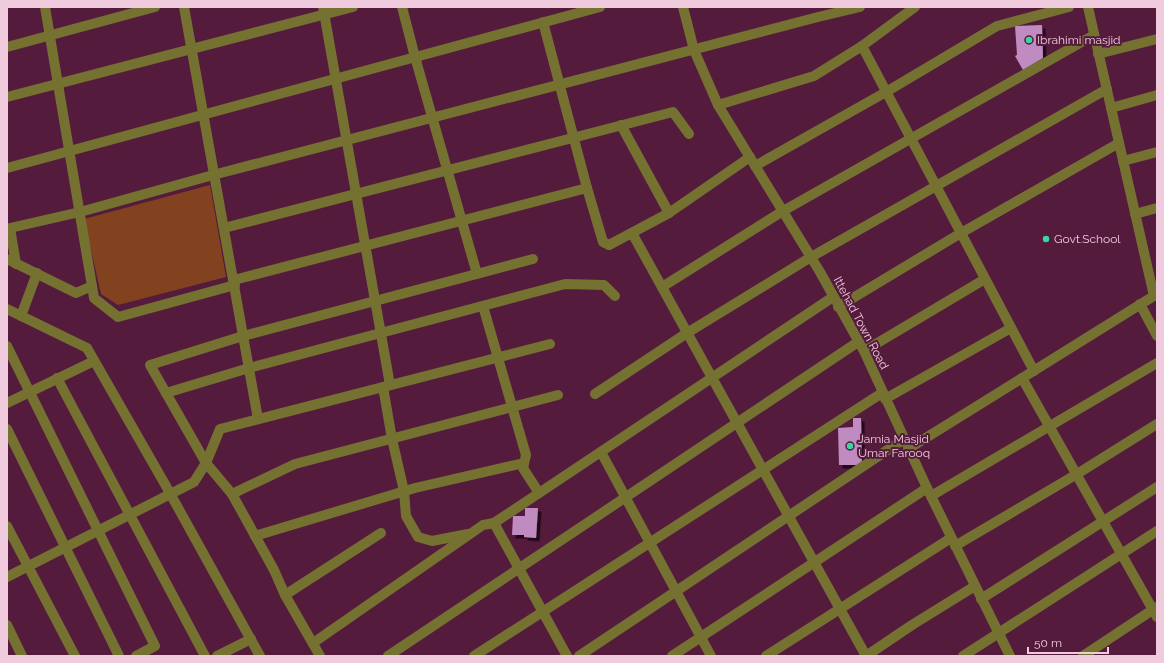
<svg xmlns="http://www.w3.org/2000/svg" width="1164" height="663" viewBox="0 0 1164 663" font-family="Raleway,sans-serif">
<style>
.green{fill:#824220}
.building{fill:#c08bc0;filter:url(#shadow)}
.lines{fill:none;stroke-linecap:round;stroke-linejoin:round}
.minor{stroke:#747131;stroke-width:10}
.poi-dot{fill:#3dd4a3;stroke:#541b3d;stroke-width:1.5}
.labels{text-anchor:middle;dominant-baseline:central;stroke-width:4;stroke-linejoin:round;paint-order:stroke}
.poi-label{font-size:12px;fill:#f0cbdd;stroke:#541b3d;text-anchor:start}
.street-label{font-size:12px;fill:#f0cbdd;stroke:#541b3d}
</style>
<defs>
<filter id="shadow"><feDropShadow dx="3.5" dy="3.5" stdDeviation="0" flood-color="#0009"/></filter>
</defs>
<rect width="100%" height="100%" fill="#541b3d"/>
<!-- green -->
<path class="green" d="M210,185L226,277L118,305L101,294L84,219Z"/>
<!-- building -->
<g class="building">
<path d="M1042,25L1043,58L1023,70L1015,56L1017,55L1015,26Z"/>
<path d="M853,418H861L862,465H839L838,428L853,427Z"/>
<path d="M525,508H538L536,538L524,537V535H512L513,516H525Z"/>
</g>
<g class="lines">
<!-- minor -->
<g class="minor">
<path d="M45,7L94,298L118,317L235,285"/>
<path d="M184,7L258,419"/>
<path d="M323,7L390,385"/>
<path d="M402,7L415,57L477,274"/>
<path d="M683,7L694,50L718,105L820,272L864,351L927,488L1010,656"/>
<path d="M1088,7L1154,296"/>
<path d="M543,22L587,188"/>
<path d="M862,46L1034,371"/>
<path d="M7,47L155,7"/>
<path d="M1098,54L1157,39"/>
<path d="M7,97L353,7"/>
<path d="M718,105L814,76L862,46L915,7"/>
<path d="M1111,108L1157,95"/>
<path d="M621,125L669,213"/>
<path d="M1123,161L1157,152"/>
<path d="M755,166L886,92L997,26L1069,7"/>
<path d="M7,168C205,116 402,60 600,7"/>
<path d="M1135,214L1157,208"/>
<path d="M224,228L673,112L689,134"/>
<path d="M632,233L866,656"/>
<path d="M7,259L76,293L92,286"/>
<path d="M16,264L10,228L80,212L213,175L818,17L860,7"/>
<path d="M234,280L587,188L603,242L609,245L669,213L750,157"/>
<path d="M662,287L783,211L1094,35"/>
<path d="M1140,304L1157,336"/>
<path d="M483,306L526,455L523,468L539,493"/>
<path d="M838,307L961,233L1119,143"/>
<path d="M7,309L87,348L166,486L260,656"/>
<path d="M21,316L37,273"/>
<path d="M7,346L155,646L136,656"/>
<path d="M864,351L985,279"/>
<path d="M57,378L205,656"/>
<path d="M1022,378L1157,617"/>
<path d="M383,387L392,439L404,491L406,516L418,537L432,541L468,534"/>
<path d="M166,393L249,368L565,284L604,285L615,296"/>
<path d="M595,394L687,333L811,257L1107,89"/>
<path d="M885,399L1011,328"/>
<path d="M7,403L94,361"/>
<path d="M7,429L119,656"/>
<path d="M908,449L1157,294"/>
<path d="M601,452L711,656"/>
<path d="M232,494L295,464L558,395"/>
<path d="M931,496L1157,363"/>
<path d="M494,523L567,656"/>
<path d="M7,526L75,656"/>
<path d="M255,536L415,488L524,463"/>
<path d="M955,546L1077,474L1157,424"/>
<path d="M7,577L194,482L206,463L220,429L550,344"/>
<path d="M285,595L381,533"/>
<path d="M981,599L1157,487"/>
<path d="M7,625L22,656"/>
<path d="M313,643L483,525L494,523L833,297"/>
<path d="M217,656L251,639"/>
<path d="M320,656L285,595L274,570L232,494L206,463L150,365L243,336L533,259"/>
<path d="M388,656L858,342"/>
<path d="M474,656L882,393"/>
<path d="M579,656L904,439"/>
<path d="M672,656L927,488"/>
<path d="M766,656L951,538"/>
<path d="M866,656L912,625L975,586"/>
<path d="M963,656L1157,531"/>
<path d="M1083,656L1157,607"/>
</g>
</g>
<!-- markers -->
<g class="poi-dot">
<circle cx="1029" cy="40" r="4"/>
<circle cx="1046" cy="239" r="4"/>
<circle cx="850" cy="446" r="4"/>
</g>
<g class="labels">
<!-- poi labels -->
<g class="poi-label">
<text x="1037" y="40">Ibrahimi masjid</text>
<text x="1054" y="239">Govt.School</text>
<text x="858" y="439">Jamia Masjid<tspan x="858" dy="14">Umar Farooq</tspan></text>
</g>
<!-- street labels -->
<g class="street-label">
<text transform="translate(861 323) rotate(62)">Ittehad Town Road</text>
</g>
</g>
<!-- border -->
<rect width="1164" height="663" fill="none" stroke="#f0cbdd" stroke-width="16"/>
<!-- scale -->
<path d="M1028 647v6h80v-6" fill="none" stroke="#f0cbdd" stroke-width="2"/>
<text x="1034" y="647" font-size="12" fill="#f0cbdd" stroke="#541b3d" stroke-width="3" paint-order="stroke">50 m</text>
</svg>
